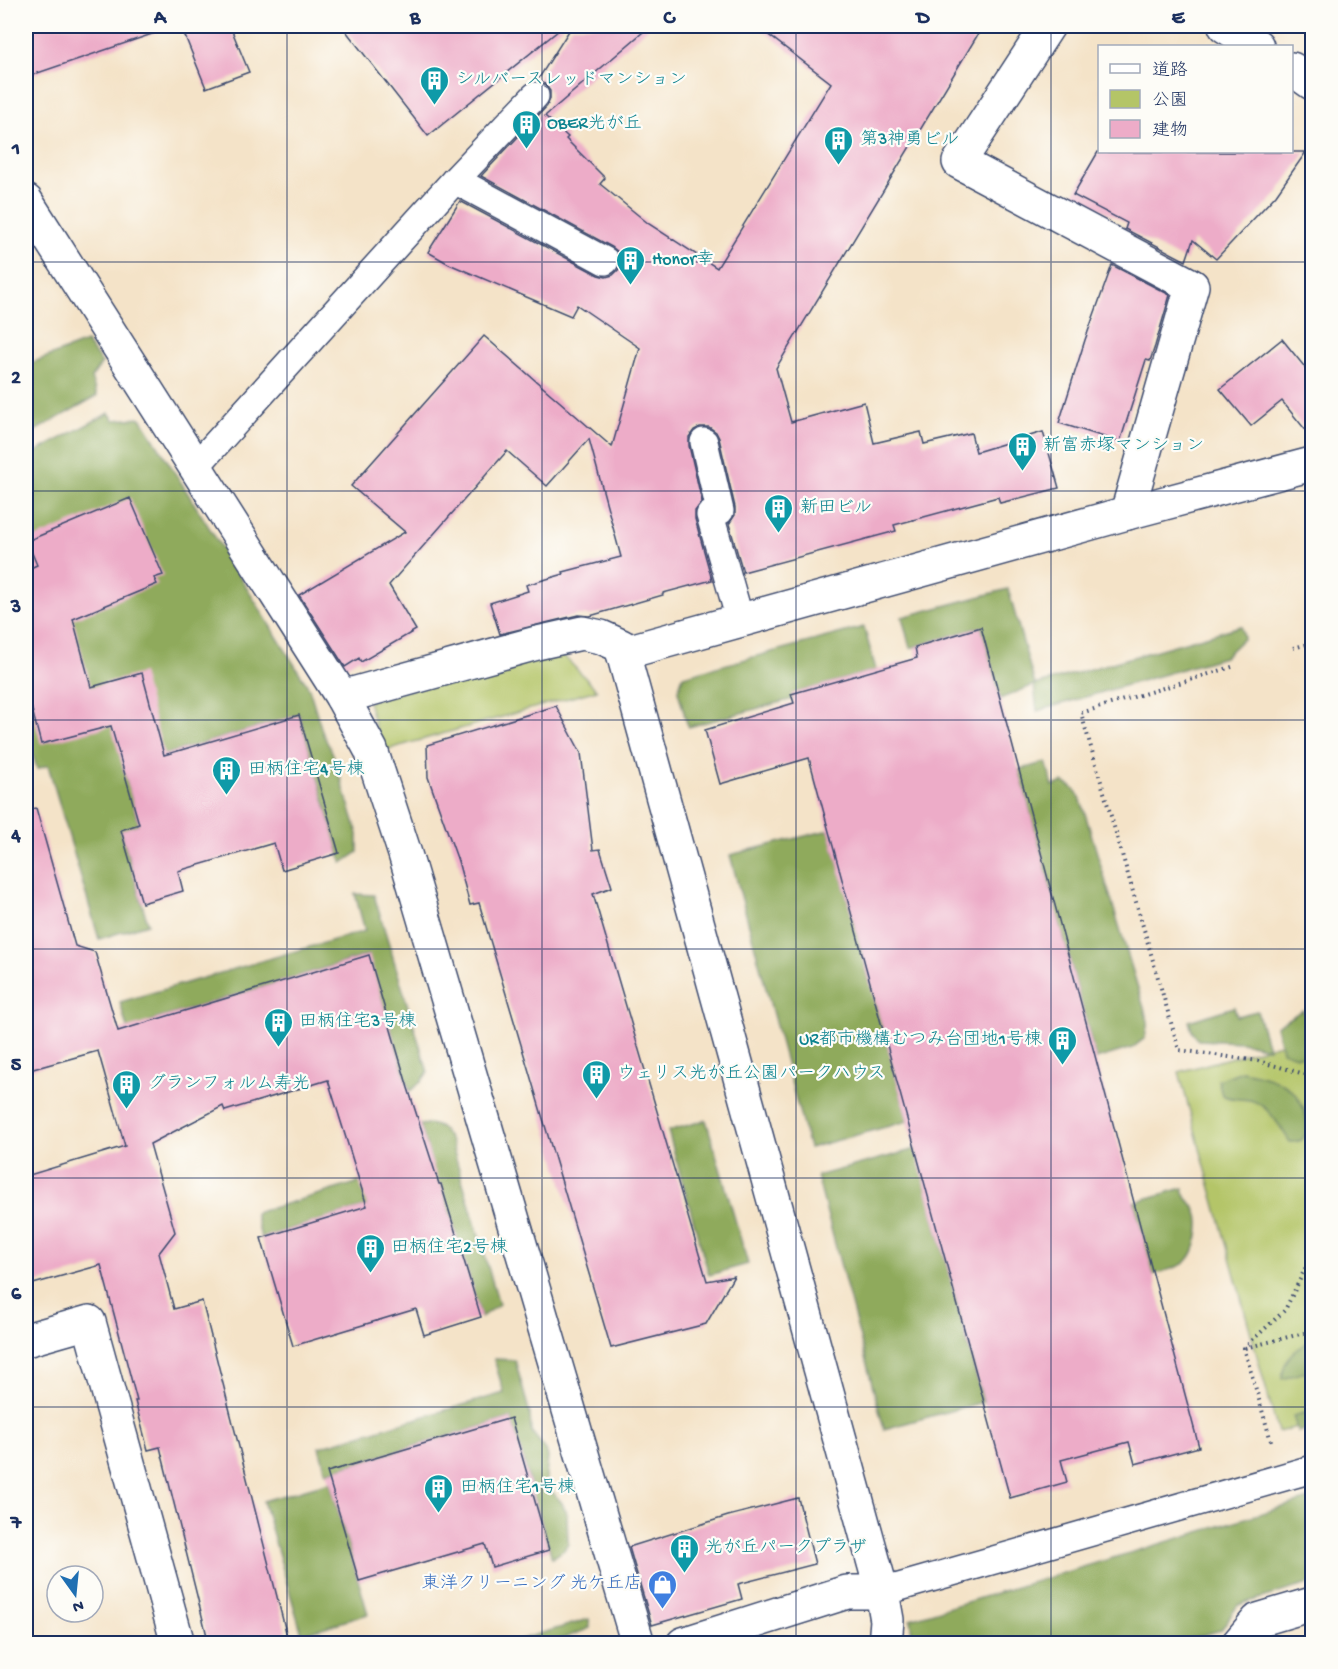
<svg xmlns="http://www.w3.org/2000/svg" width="1338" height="1669" viewBox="0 0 1338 1669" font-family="'Gochi Hand','Klee One',sans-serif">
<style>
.green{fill:#b4c567;stroke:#687a62;stroke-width:1.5}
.forest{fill:#8faa5c;stroke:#556c5d;stroke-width:1.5}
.building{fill:#edacc8}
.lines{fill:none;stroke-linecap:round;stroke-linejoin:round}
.service-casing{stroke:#3c4a6e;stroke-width:30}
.minor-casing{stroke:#3c4a6e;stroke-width:36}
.tertiary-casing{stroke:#3c4a6e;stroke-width:36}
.path{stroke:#3c4a6e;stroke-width:4;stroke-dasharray:1.5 4.5;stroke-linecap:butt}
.service{stroke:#fff;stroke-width:27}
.minor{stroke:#fff;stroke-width:33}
.tertiary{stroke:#fff;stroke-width:33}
.grid{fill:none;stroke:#1b2f5e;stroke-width:1.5;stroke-opacity:0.55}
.labels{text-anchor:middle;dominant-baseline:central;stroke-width:4.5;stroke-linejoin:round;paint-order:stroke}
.culture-label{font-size:18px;fill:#0d838f;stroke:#fdfcf7;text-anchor:start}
.shop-label{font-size:18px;fill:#366cbe;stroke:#fdfcf7;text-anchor:end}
.neatline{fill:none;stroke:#1b2f5e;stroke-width:2}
.grid-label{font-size:20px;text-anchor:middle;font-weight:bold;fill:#1b2f5e}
</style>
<rect width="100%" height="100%" fill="#fdfcf7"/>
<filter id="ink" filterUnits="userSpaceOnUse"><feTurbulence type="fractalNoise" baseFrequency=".0167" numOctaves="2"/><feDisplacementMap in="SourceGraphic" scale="12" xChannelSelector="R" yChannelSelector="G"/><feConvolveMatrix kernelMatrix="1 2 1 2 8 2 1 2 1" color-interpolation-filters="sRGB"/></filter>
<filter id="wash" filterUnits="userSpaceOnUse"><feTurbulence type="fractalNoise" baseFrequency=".008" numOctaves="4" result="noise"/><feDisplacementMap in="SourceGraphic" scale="24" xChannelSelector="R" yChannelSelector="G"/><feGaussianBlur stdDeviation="1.35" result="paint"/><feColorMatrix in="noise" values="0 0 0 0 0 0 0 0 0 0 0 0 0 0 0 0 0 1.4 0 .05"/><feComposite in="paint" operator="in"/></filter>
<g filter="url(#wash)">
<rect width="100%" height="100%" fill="#f4e3c8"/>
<!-- green -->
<g class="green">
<path d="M558,650L597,690L382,751L368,701Z"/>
<path d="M1312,1035V1423L1278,1432L1179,1072Z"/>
</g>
<!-- forest -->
<g class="forest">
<path d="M86,342L102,363L91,378L97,396L26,436V365Z"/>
<path d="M109,413L114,420L141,418L309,688L323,734L333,754L358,834V852L342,863L299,715L123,767L139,824L121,831L148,924L99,939L48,765L37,769L26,732V457Z"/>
<path d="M1008,589L1035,685L1241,626L1244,638L1224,657L1037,711L1034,685L1000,699L981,627L910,648L902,617Z"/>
<path d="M864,627L876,670L792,694L793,699L688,727L678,691L683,676Z"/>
<path d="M1046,762L1053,786L1063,782L1072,787L1080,797L1148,1021L1145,1038L1132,1048L1096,1059L1019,770Z"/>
<path d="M829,830L908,1121L809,1148L730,855Z"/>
<path d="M355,894L374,895L428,1072L421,1082L410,1091L368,955L151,1021L183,1127L155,1133L120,1002L365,931Z"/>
<path d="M1234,1007L1237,1016L1257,1011L1268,1048L1241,1042L1198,1040L1192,1031L1189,1021Z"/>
<path d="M1303,1010L1307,1023L1312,1022V1055L1296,1056L1282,1051L1276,1026Z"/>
<path d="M1242,1071C1259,1074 1276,1078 1290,1089C1305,1100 1320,1144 1290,1142C1280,1127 1269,1105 1250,1100C1239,1098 1231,1100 1222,1095L1218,1080Z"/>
<path d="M706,1120L748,1264L709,1275L668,1131Z"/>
<path d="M429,1124C441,1126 445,1130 451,1142L499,1304L481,1317L441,1184L261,1238L255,1213L431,1161L420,1125Z"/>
<path d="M916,1149L983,1402L884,1429L817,1176Z"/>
<path d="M1183,1188C1186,1203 1193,1202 1197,1212C1202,1224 1197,1251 1187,1261C1181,1268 1162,1271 1153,1275L1134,1202Z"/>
<path d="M1312,1341V1370L1282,1379C1283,1359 1294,1348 1312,1341Z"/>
<path d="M494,1359L515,1360L530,1414L531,1431L546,1450L548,1457L546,1475L548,1487L562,1503L567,1515L568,1543L564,1550L552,1558L511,1418L326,1472L319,1447L504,1393Z"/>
<path d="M1312,1411V1427L1298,1432L1293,1416Z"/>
<path d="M330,1482L368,1614L302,1634L263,1501Z"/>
<path d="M1312,1498V1583L1238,1605L1221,1630L1174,1643H913L910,1619Z"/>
<path d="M589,1619L590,1628L552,1643H509Z"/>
</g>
<g id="blocks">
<!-- building -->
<g class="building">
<path d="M26,26H157L158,32L26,77Z"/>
<path d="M181,26H230L249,72L206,88Z"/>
<path d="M342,26H564L428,136Z"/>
<path d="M572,26H650L545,116L568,137L566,139L605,178L600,184L649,224L717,268L831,83L757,26H983L776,368L791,422L864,402L874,443L921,432L924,444L971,433L976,452L1043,432L1059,488L1000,503L998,497L894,525L896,531L743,572L729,524L735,515V507L719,438L716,432L709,427H700L694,430L689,437V446L702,502L695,511V519L712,580L663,593V595L590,616L578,615L500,634L490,603L528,591L526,585L564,574L563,572L621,557L589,439L547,486L507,451L389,585L416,630L361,662L359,658L345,667L299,595L405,532L351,486L484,336L612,447L640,348L577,305L571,316L449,264L428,252L460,201L598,275L606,277L613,275L619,269L621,260L618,252L612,247L481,176L547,106L550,99V91L545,84L537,81Z"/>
<path d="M1098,152H1306L1276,195L1216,259L1193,240L1186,261L1125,229L1127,223L1073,195Z"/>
<path d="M1112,265L1170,295L1155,346L1150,361L1146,360L1120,442L1059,423L1085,340Z"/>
<path d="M1282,339L1312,376V438L1282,401L1251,426L1220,389Z"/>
<path d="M130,498L163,575L154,578L157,584L73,619L91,687L142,673L164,755L299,715L339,853L282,870L274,843L178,871L183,891L142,903L121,830L139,824L111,726L41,744L26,687V570L37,565L27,541Z"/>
<path d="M981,627L1199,1447L1135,1464L1129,1442L1061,1460L1067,1482L1010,1498L809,758L720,784L705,730L794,703L791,694L917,658L915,647Z"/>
<path d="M556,706L581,753L593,850L600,849L612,887L593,894L707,1281L734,1276L706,1324L611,1348L479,903L470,905L458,861L428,777L427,745Z"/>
<path d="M36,808L75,946L95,952L118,1031L369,955L408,1088L439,1184H441L481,1317L424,1335L416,1309L293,1346L261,1238L367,1206L328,1080L225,1111L223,1106L150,1144L175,1232L159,1253L174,1309L202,1301L289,1644H209L160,1447L148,1450L135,1401H137L101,1265L26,1286V1176L125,1146L98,1051L26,1071V810Z"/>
<path d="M511,1418L549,1550L492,1567L485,1544L359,1581L327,1472Z"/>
<path d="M798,1498L815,1564L738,1584L742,1599L652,1625L629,1547L728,1516Z"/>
</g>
</g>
</g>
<g filter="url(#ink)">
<use href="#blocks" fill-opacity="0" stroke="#3c4a6e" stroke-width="1.5"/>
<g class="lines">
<defs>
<g id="service">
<path d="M455,180L535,96"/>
<path d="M704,442L720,511L710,515L740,620"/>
<path d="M196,466L455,180L605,261"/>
<path d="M882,1592L1312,1469"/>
</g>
<g id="minor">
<path d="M1048,26L959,162L1192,286L1127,513"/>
<path d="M1225,26L1257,46"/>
<path d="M1292,69L1312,83"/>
<path d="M26,201L342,697L371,750L405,854L638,1644"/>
<path d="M623,653L1127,513L1312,464"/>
<path d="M342,697L537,643L582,633L601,637L621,646L882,1592H847L683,1644"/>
<path d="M26,1340L89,1322L178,1644"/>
<path d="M1238,1644L1258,1620L1312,1604"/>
</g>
<path id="tertiary" d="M882,1592L887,1620L885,1644"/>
</defs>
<!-- service casing -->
<use href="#service" class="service-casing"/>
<!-- minor casing -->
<use href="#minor" class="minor-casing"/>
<!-- tertiary casing -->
<use href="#tertiary" class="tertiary-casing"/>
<!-- path -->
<g class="path">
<path d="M1293,648L1312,643"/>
<path d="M1232,667L1081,713L1179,1050L1258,1061L1312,1076"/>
<path d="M1245,1348L1312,1331"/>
<path d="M1271,1441L1244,1348L1285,1310L1306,1267L1312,1244"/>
</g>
<!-- service -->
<use href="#service" class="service"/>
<!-- minor -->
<use href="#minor" class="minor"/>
<!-- tertiary -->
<use href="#tertiary" class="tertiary"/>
</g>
</g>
<!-- grid -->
<path class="grid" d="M287,26V1644M542,26V1644M796,26V1644M1051,26V1644M26,262H1312M26,491H1312M26,720H1312M26,949H1312M26,1178H1312M26,1407H1312"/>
<!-- icons -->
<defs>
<symbol id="building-pin" viewBox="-11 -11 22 30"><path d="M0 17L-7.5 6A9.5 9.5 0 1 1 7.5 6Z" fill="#0f9aa8" stroke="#fdfcf7"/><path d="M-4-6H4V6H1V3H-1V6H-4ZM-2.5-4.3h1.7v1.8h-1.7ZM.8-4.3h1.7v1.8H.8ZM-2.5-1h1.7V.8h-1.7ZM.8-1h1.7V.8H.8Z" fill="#fff"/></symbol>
<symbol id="shop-pin" viewBox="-11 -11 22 30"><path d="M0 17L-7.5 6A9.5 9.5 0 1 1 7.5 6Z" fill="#3f7fe0" stroke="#fdfcf7"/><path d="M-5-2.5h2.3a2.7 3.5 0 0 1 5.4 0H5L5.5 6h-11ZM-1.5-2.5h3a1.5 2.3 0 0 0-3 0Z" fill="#fff"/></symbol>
</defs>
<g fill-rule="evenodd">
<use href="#building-pin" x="418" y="64" width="33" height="45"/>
<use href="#building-pin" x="510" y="108" width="33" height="45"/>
<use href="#building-pin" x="822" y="124" width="33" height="45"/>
<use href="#building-pin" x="614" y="244" width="33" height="45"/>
<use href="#building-pin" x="1006" y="430" width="33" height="45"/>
<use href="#building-pin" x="762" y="492" width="33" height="45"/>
<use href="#building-pin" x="210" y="754" width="33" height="45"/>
<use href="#building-pin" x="262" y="1006" width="33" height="45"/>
<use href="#building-pin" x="1046" y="1024" width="33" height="45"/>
<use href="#building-pin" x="580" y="1058" width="33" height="45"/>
<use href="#building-pin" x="110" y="1068" width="33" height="45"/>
<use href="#building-pin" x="354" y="1232" width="33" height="45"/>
<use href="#building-pin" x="422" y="1472" width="33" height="45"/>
<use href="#building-pin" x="668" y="1532" width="33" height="45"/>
<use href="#shop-pin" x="646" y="1568" width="33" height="45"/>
</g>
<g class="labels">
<!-- culture labels -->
<g class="culture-label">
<text x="456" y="80">シルバースレッドマンション</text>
<text x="547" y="124">OBER光が丘</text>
<text x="860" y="140">第3神勇ビル</text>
<text x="652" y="260">Honor幸</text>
<text x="1043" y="446">新富赤塚マンション</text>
<text x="800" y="508">新田ビル</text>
<text x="248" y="770">田柄住宅4号棟</text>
<text x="299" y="1022">田柄住宅3号棟</text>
<text x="1042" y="1040" text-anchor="end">UR都市機構むつみ台団地1号棟</text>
<text x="617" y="1074">ウェリス光が丘公園パークハウス</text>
<text x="148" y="1084">グランフォルム寿光</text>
<text x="391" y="1248">田柄住宅2号棟</text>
<text x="460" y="1488">田柄住宅1号棟</text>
<text x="705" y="1548">光が丘パークプラザ</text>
</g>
<!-- shop labels -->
<g class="shop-label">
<text x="642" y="1584">東洋クリーニング 光ケ丘店</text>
</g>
</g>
<!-- margin -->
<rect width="1338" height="1669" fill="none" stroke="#fdfcf7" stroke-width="66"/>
<!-- legend -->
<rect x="1098" y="45" width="195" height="108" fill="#fdfcf7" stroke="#a3aaba" stroke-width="1.5"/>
<rect x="1110" y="64" width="30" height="9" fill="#ffffff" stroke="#a3aaba" stroke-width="1.5"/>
<text x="1152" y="75" font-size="18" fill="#1b2f5e">道路</text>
<rect x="1110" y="90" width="30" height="18" fill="#b4c567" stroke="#a3aaba" stroke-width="1.5"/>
<text x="1152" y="105" font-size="18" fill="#1b2f5e">公園</text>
<rect x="1110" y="120" width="30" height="18" fill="#edacc8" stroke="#a3aaba" stroke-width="1.5"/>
<text x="1152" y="135" font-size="18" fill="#1b2f5e">建物</text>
<!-- north arrow -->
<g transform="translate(75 1594) rotate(165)"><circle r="28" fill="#fdfcf7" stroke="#a3aaba" stroke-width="1.5"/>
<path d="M0-4.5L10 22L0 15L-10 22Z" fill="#1f6fb2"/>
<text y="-9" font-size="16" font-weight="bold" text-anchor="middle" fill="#1b2f5e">N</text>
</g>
<rect x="33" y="33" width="1272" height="1603" class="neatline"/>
<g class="grid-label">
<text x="160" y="23">A</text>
<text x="415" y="23">B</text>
<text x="669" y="23">C</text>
<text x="923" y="23">D</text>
<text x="1178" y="23">E</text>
<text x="16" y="154">1</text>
<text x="16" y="383">2</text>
<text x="16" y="612">3</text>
<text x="16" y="841">4</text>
<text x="16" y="1070">5</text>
<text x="16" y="1299">6</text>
<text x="16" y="1528">7</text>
</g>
</svg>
